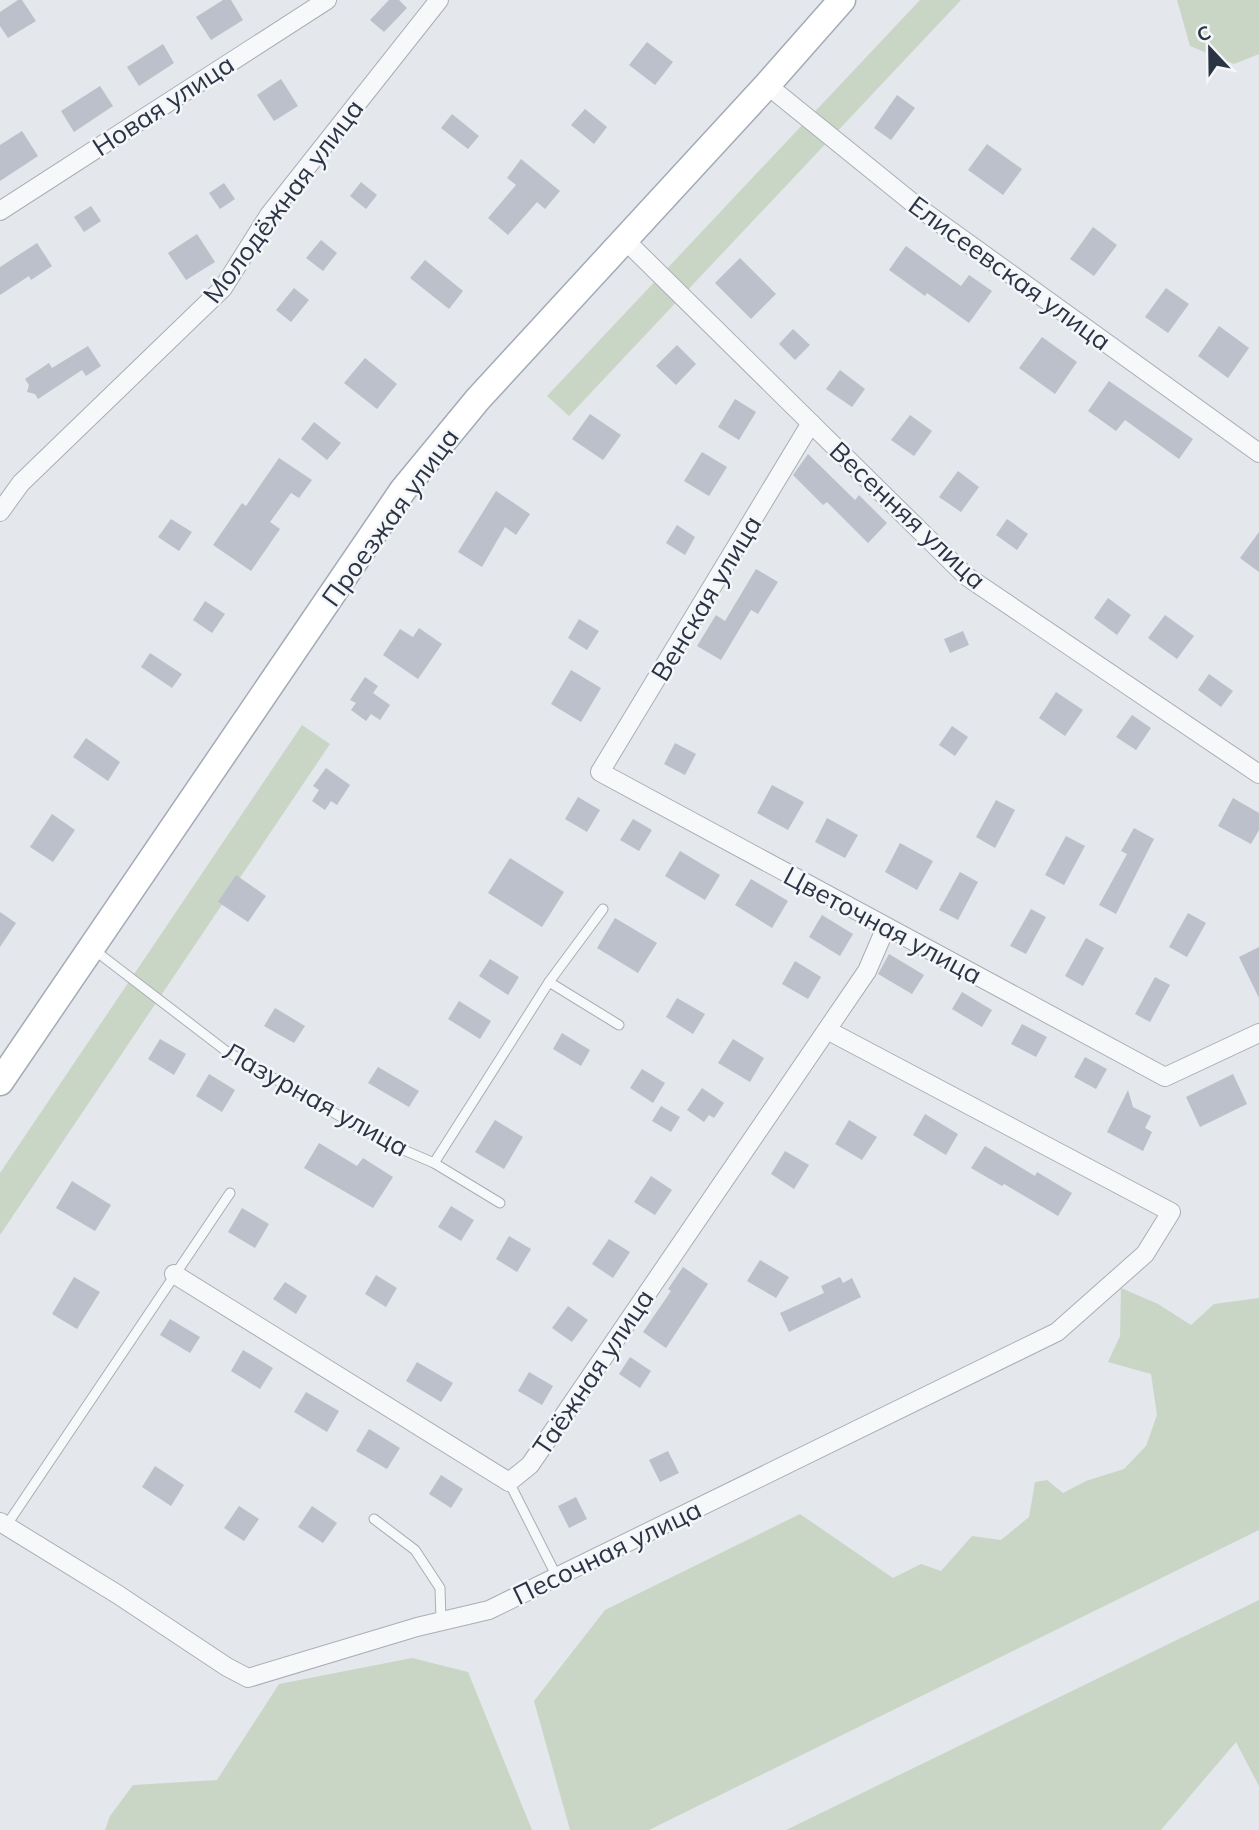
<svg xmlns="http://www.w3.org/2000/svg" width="1259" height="1830" viewBox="0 0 1259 1830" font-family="Mulish,sans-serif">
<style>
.green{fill:#c9d6c5}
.building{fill:#bbc0ca}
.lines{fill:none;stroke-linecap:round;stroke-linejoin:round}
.service-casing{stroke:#a9aeb7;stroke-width:11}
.minor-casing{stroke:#a9aeb7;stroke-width:20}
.primary-casing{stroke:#a3abb8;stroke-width:29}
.service{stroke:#f7f8fa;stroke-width:9}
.minor{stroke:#f7f8fa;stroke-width:18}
.primary{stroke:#fff;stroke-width:26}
.labels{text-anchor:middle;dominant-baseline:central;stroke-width:5;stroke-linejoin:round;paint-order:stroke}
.street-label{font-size:26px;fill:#2b3445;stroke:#f4f6f9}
</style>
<rect width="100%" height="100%" fill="#e4e7ec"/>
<!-- green -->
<g class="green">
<path d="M920,0H961L569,416L547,396Z"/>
<path d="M1177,0H1259V54L1234,64L1190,46Z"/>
<path d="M302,725L330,744L0,1235V1173Z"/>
<path d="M1121,1288L1158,1304L1191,1325L1214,1304L1259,1298V1530L649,1830H570L534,1701L605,1610L800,1514L893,1578L921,1564L941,1571L972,1536L1001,1540L1029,1517L1035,1482L1047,1480L1063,1493L1086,1481L1124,1469L1146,1446L1157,1415L1151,1374L1108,1362L1120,1336Z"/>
<path d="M1259,1600V1786L1236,1742L1161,1830H786Z"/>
<path d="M412,1658L468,1672L532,1830H105L110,1816L133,1785L217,1780L279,1684Z"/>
</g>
<!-- building -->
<g class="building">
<path d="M18,0H22L36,21L8,38L0,26V12Z"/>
<path d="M223,0H231L243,20L211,40L196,17Z"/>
<path d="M389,0H399L407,8L384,32L370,20Z"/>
<path d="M647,42L673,62L655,85L629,65Z"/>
<path d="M163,44L174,63L139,86L127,67Z"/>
<path d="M281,79L298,106L274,121L257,95Z"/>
<path d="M100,86L113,106L74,132L61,111Z"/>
<path d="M897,95L915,108L891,140L874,128Z"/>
<path d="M585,109L607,127L594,144L571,125Z"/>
<path d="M452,114L479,136L468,149L441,128Z"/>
<path d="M22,131L38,156L0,181V145Z"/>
<path d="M987,144L1022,169L1003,195L968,170Z"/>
<path d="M521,159L560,191L545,209L537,202L508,235L488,218L516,185L507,178Z"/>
<path d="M361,182L377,195L366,209L350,196Z"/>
<path d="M224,183L235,199L220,209L209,193Z"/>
<path d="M91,206L101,221L84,232L74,217Z"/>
<path d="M1093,227L1117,245L1094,276L1070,259Z"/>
<path d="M197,234L215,262L186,280L168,253Z"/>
<path d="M321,240L337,253L323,271L306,258Z"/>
<path d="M37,243L52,266L31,280L29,276L0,295V267Z"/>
<path d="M906,246L961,286L969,275L992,291L969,323L927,293L925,296L889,270Z"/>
<path d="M740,258L776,294L751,319L715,283Z"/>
<path d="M425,260L463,291L449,309L410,278Z"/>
<path d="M294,288L309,300L291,322L276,310Z"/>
<path d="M1166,288L1189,304L1168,333L1145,317Z"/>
<path d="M1219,326L1249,348L1228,378L1198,356Z"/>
<path d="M793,329L810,345L795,360L779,344Z"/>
<path d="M1042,337L1077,362L1055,394L1019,368Z"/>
<path d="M677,345L696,364L676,385L656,366Z"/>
<path d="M88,346L101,366L86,376L82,370L38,399L35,394L27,392L29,385L25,379L49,363L52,368Z"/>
<path d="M365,358L397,384L377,409L344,383Z"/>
<path d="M840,370L865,389L852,407L826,389Z"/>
<path d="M1109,381L1193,439L1179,459L1125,420L1116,431L1088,411Z"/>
<path d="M735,399L756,412L739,440L718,427Z"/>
<path d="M590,414L621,435L603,460L572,439Z"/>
<path d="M910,415L932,431L914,456L891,440Z"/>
<path d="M314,422L341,443L327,460L301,439Z"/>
<path d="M702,452L727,467L709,496L684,481Z"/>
<path d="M808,454L855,500L859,495L887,523L868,543L827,502L823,505L793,475Z"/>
<path d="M279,458L312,480L299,498L291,493L270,522L280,529L251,571L213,545L242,503L246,506Z"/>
<path d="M958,471L979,487L961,512L939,497Z"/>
<path d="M496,491L530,514L516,535L505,527L482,567L458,552Z"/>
<path d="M171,519L192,532L179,551L158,537Z"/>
<path d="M1007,519L1028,534L1017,550L996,535Z"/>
<path d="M677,525L695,537L685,555L666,543Z"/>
<path d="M1259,532V572L1240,558Z"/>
<path d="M756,569L778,582L758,614L751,610L721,660L697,646L716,615L725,621Z"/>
<path d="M1108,598L1131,615L1117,635L1094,618Z"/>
<path d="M205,601L225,614L212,633L193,620Z"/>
<path d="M1165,615L1194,636L1177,659L1148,638Z"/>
<path d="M579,619L599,631L587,650L568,638Z"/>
<path d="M419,628L442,644L418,679L383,655L400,629L413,637Z"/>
<path d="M963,631L969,645L950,653L944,639Z"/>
<path d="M150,653L182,674L172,688L141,667Z"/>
<path d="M571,670L601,688L581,722L551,704Z"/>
<path d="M1209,674L1233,691L1221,707L1198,690Z"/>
<path d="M365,677L378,686L373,693L390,705L380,720L371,714L366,721L351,710L356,703L350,700Z"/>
<path d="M1056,692L1083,710L1065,736L1039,718Z"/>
<path d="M1132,715L1151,728L1136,750L1116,737Z"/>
<path d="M952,726L968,737L955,756L939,745Z"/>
<path d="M86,738L120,762L108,781L73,757Z"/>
<path d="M675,743L696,754L685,775L664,764Z"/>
<path d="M326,768L350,785L337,805L331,801L325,810L312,801L319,790L313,786Z"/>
<path d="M772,785L804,802L788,830L757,813Z"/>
<path d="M578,797L600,810L587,832L565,819Z"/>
<path d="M1233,798L1259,813V830L1251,844L1218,826Z"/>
<path d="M996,800L1015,810L995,848L976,837Z"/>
<path d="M52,814L75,830L53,862L30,847Z"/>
<path d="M827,818L858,835L845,858L815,842Z"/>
<path d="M633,819L652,830L639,851L620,840Z"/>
<path d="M1134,828L1154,839L1116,914L1099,905L1127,854L1121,851Z"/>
<path d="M1066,836L1085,846L1064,885L1045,875Z"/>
<path d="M900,843L933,861L917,890L885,872Z"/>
<path d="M680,851L720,875L705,900L665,876Z"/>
<path d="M510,858L564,892L542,927L488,893Z"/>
<path d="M960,872L978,882L958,920L939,910Z"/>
<path d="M236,875L266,896L248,922L218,902Z"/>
<path d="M751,879L788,901L772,928L735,905Z"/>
<path d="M1031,909L1046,917L1026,954L1010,946Z"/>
<path d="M0,912L16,923L0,947Z"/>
<path d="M1188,913L1206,923L1187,957L1169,947Z"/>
<path d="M822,915L853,934L840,956L809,937Z"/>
<path d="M615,918L657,943L638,973L597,948Z"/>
<path d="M1086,938L1104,948L1083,986L1065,976Z"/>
<path d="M1259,947V998L1239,957Z"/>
<path d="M889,954L924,975L912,994L878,974Z"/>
<path d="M490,959L519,977L508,995L479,976Z"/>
<path d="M795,961L821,977L808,999L782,984Z"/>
<path d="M1155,977L1170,985L1150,1022L1135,1014Z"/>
<path d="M962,992L992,1010L982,1027L952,1009Z"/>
<path d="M677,998L705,1014L693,1034L666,1017Z"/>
<path d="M459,1001L491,1021L480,1039L448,1019Z"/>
<path d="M275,1008L305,1026L294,1043L264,1026Z"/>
<path d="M1022,1024L1047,1037L1036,1057L1011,1044Z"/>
<path d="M562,1033L590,1050L581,1066L553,1049Z"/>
<path d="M160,1039L186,1054L174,1075L148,1059Z"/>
<path d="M733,1039L764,1058L750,1082L718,1063Z"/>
<path d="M1085,1057L1107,1069L1096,1089L1074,1077Z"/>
<path d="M378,1067L419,1091L409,1107L368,1083Z"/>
<path d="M642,1069L665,1083L653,1103L630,1088Z"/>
<path d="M209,1074L235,1090L222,1112L196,1096Z"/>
<path d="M1233,1074L1247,1104L1200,1127L1186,1097Z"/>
<path d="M702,1088L724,1103L714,1118L709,1115L704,1122L687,1110Z"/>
<path d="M1128,1090L1133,1107L1151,1116L1145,1128L1152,1132L1143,1151L1107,1132Z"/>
<path d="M661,1106L680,1117L671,1132L652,1121Z"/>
<path d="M925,1114L958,1134L946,1155L913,1135Z"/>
<path d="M495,1120L523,1137L504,1169L475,1152Z"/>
<path d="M849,1120L877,1137L862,1160L835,1144Z"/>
<path d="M319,1143L357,1166L363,1158L393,1177L373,1208L304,1168Z"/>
<path d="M985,1146L1035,1176L1037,1172L1072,1193L1058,1216L1004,1184L1002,1186L971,1168Z"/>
<path d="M785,1151L809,1165L794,1189L771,1174Z"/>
<path d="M651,1176L672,1190L655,1215L634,1202Z"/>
<path d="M72,1181L111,1205L95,1231L56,1208Z"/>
<path d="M451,1206L474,1220L461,1241L438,1227Z"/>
<path d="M242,1208L269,1224L255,1248L228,1232Z"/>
<path d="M509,1236L531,1249L517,1272L496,1259Z"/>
<path d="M609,1239L630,1252L613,1278L592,1264Z"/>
<path d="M760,1260L789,1277L776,1298L747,1281Z"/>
<path d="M683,1267L708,1284L666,1348L643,1332L671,1291L668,1289Z"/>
<path d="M376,1275L397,1288L386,1307L365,1294Z"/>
<path d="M74,1277L100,1292L77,1329L52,1314Z"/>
<path d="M840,1277L843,1283L852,1278L861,1297L789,1332L780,1313L824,1293L821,1286Z"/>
<path d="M285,1282L307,1296L296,1314L273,1299Z"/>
<path d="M568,1306L588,1320L572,1342L552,1328Z"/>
<path d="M170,1319L200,1337L190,1353L160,1335Z"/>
<path d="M243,1350L273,1368L260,1389L231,1371Z"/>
<path d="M630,1357L651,1371L640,1388L619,1374Z"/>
<path d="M417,1362L453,1383L441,1402L406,1381Z"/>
<path d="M529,1372L553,1386L542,1405L518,1391Z"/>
<path d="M306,1392L339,1411L327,1432L294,1412Z"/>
<path d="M369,1429L400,1448L387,1469L356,1451Z"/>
<path d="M668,1451L679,1473L660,1482L649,1460Z"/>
<path d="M155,1466L184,1485L171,1506L142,1487Z"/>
<path d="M441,1475L463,1489L451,1508L429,1494Z"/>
<path d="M576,1497L587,1519L569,1528L558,1506Z"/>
<path d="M239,1506L259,1519L244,1541L224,1528Z"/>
<path d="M312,1506L337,1523L323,1543L298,1527Z"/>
</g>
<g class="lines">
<defs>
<g id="service">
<path d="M93,949L226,1051L385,1142L434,1163L549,982L603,909"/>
<path d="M549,982L619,1025"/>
<path d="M434,1163L500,1203"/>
<path d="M509,1482L557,1577"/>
<path d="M374,1519L415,1550L440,1588L441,1621"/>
<path d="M6,1526L230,1193"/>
</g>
<g id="minor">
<path d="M767,85L919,208L1259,453"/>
<path d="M0,211L327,0"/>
<path d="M625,240L966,576L1259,774"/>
<path d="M811,423L600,772L1165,1077L1259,1033"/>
<path d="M0,512L21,483L223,288L269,215L439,0"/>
<path d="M174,1274L509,1482L530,1465L867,971L886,927"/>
<path d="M0,1522L117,1594L227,1667L248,1678L417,1627L489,1610L1057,1332L1145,1254L1171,1212L827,1030"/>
</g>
<path id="primary" d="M0,1082L403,490L478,399L767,85L842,0"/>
</defs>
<!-- service casing -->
<use href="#service" class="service-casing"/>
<!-- minor casing -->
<use href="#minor" class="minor-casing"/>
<!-- primary casing -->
<use href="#primary" class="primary-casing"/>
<!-- service -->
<use href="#service" class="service"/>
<!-- minor -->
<use href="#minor" class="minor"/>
<!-- primary -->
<use href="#primary" class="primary"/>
</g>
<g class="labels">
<!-- street labels -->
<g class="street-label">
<text transform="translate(163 105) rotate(-33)">Новая улица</text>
<text transform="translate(283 201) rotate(-53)">Молодёжная улица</text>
<text transform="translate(1010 273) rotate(36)">Елисеевская улица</text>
<text transform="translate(908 515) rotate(43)">Весенняя улица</text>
<text transform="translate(390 517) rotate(-54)">Проезжая улица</text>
<text transform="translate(706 598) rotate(-59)">Венская улица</text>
<text transform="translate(883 925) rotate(28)">Цветочная улица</text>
<text transform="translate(316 1099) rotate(29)">Лазурная улица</text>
<text transform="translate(593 1372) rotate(-56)">Таёжная улица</text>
<text transform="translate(607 1552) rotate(-26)">Песочная улица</text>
</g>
</g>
<!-- north arrow -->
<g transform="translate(1210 49) rotate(338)" stroke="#f4f6f9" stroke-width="5" paint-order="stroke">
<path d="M0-5L12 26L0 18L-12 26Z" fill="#2b3445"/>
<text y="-10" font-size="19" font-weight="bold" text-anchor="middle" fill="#2b3445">С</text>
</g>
</svg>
